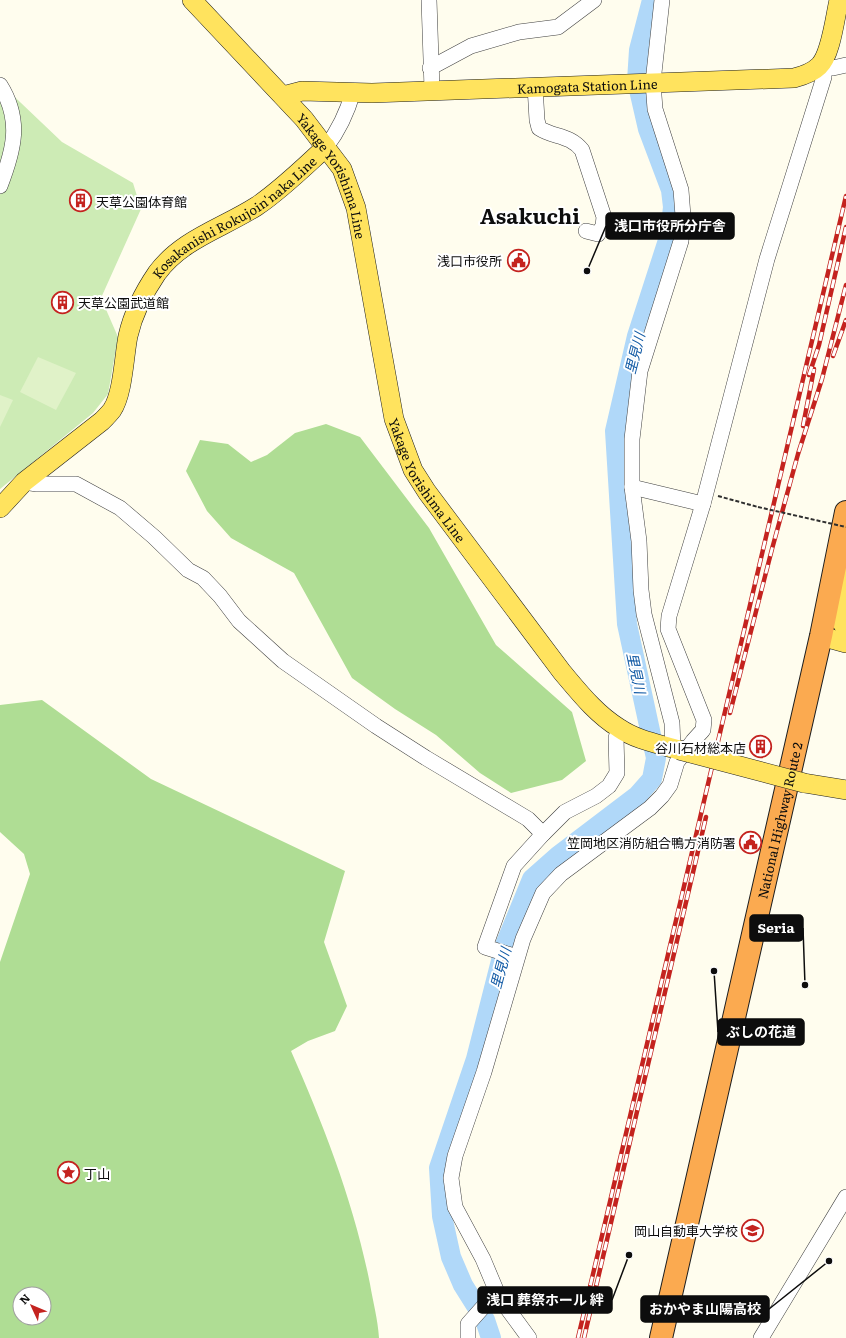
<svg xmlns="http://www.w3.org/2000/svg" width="846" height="1338" viewBox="0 0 846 1338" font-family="Literata,'Noto Sans JP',serif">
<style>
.green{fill:#cdebb5}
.forest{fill:#afdd94;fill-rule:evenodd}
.pitch{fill:#e0f2c8}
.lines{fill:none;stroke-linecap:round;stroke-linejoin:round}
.river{stroke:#b0d8f9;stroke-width:20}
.minor-casing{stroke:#404040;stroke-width:16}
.major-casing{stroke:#1e1e1e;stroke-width:20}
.highway-casing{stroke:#1e1e1e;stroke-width:24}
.path{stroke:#2f2f2f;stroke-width:2;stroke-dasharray:4 2;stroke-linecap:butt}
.minor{stroke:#fff;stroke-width:15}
.major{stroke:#ffe35e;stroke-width:19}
.highway{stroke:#fbaa50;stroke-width:22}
.rail-casing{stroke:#c4231f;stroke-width:4.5}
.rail{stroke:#fff;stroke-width:3;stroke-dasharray:9;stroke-linecap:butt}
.major-bridge-casing{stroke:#1e1e1e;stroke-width:20;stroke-linecap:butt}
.path-bridge{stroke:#2f2f2f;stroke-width:2;stroke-dasharray:4 2;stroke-linecap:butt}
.major-bridge{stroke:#ffe35e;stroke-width:19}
.labels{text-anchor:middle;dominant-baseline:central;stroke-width:4;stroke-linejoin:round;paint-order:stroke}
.street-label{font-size:13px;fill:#0d0d0d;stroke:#fff}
.poi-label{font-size:13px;fill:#0d0d0d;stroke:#fff;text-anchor:end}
.water-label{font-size:14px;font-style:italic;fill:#115aa5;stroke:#fff}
.town-label{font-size:21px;font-weight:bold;fill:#0d0d0d;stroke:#fff}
.leader{fill:none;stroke:#0d0d0d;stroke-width:1.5}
.callout-dot{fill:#0d0d0d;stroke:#fff;stroke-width:1.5}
.callout{fill:#0d0d0d;stroke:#0d0d0d;stroke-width:1.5}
.callout-label{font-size:14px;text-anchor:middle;font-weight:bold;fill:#fff}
</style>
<rect width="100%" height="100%" fill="#fffdee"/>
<!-- green -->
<path class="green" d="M0,83L62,142L133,183L141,209L101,298L118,337L108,394L93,413L0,489Z"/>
<!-- forest -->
<g class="forest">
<path d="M326,424L360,437L429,528L496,645L572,712L586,761L562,780L511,793L480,773L436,735L395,709L352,678L294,573L231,538L207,511L186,471L200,440L228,444L251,462L267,455L295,433Z"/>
<path d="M42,700L151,779L345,871L324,942L347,1006L335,1031L308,1041L291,1051C324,1126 354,1203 370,1284C373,1302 378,1320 379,1338H0V962L30,874L24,854L0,832V705ZM20,1294H44V1318H20Z"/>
</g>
<!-- pitch -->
<g class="pitch">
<path d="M38,357L76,373L56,410L20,392Z"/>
<path d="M0,395L13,400L0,427Z"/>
</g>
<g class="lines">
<!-- river -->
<path class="river" d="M491,1338L485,1320L463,1285L451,1257L442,1216L439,1168L476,1059L505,945L532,879L558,856L637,796L652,779L656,758L627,624L615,431L637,336L670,234L673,207L671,190L648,129L637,81L639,50L652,0"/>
<defs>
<g id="minor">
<path d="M429,0L432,89"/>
<path d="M662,0L653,82L655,109L681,190L683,216L681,241L640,371L632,439V487L639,541L641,590L644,614L672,723L673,748"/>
<path d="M430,68L471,46L519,32L558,27L594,0"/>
<path d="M0,85C22,120 14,150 0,186"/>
<path d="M535,86L537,120L539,128C554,138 569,134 582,150L604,217L603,226L598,234L586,231"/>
<path d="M326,147C339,130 347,113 353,92"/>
<path d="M24,482L37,484H76L120,508L154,537L188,570L203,578L220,596L239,621L283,661L376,726L426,758L528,819L543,834"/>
<path d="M632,487L703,504"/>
<path d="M517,957L485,947L514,866L543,834L565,812L596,796L609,786L617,773L616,738L619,728"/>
<path d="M468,1338V1324L492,1297H499"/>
<path d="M529,1338L499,1297L483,1259L455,1207L451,1178L455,1156L484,1072L523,939L543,893L561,874L650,808L662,796L670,785L677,762L693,741L703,730L704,720L668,629L669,616L703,504L767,259L824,77L820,66L833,68L846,65"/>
<path d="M761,1338L846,1197"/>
</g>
<g id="major">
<path id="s1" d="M192,0L304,119L342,169L356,208L394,419L413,470L427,492L562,672C579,692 596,714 619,728C636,740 659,744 679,750"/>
<path id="s2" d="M283,96L302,91L372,93L794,78C802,76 812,73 819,66C831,55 835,17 839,0"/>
<path id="s3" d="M0,508L24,482L102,421C105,418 109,414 112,410C123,394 124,356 128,336C133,314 144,292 157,273C182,239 223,228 257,206C282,189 303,168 326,147"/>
<path d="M846,568C840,589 831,609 846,629"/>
<path d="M821,636L846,643"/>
<path d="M804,783L846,790"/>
</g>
<g id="highway">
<path id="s4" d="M661,1338L821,636L846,512"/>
</g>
</defs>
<!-- minor casing -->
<use href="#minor" class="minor-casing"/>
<!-- major casing -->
<use href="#major" class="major-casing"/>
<!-- highway casing -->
<use href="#highway" class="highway-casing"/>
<!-- path -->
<path class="path" d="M718,496L758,507"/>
<!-- minor -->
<use href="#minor" class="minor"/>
<!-- major -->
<use href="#major" class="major"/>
<!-- highway -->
<use href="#highway" class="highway"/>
<defs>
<g id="rail">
<path d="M833,356L846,320"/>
<path d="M809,375L819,345L846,227"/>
<path d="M803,426L814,369"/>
<path d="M730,713L772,549L798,454L822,379L846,285"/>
<path d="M578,1338L846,196"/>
<path d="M584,1338L706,817"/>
</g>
</defs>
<!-- rail casing -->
<use href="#rail" class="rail-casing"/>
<!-- rail -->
<use href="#rail" class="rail"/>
<defs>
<path id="major-bridge" d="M679,750L804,783"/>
</defs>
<!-- major-bridge casing -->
<use href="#major-bridge" class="major-bridge-casing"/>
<!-- path-bridge -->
<path class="path-bridge" d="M758,507L846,527"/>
<!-- major-bridge -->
<use href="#major-bridge" class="major-bridge"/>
</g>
<!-- icons -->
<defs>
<symbol id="building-ring" viewBox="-11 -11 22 22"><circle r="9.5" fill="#fff" stroke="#c4231f" stroke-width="1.5"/><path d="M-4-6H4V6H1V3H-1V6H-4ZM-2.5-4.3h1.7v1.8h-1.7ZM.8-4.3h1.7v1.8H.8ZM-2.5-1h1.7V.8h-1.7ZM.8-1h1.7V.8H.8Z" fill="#c4231f"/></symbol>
<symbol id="civic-ring" viewBox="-11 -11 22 22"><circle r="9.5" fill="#fff" stroke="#c4231f" stroke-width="1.5"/><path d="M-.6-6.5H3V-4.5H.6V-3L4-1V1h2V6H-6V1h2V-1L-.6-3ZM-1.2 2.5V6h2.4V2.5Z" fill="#c4231f"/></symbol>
<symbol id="sight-ring" viewBox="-11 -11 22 22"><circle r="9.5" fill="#fff" stroke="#c4231f" stroke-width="1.5"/><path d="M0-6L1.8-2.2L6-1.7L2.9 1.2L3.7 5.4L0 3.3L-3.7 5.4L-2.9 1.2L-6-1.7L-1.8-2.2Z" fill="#c4231f"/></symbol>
<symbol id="university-ring" viewBox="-11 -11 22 22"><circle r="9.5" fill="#fff" stroke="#c4231f" stroke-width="1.5"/><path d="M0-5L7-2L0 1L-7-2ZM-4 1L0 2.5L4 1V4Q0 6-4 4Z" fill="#c4231f"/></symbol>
</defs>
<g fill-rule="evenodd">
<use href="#building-ring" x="68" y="188" width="25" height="25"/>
<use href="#civic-ring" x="506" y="248" width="25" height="25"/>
<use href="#building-ring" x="50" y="290" width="25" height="25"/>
<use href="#building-ring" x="748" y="734" width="25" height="25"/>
<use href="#civic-ring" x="738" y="830" width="25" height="25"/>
<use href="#sight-ring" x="56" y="1160" width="25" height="25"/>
<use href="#university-ring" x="740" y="1218" width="25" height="25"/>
</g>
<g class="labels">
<!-- street labels -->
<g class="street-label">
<text stroke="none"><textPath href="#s2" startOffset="305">Kamogata Station Line</textPath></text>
<text stroke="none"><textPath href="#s1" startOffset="228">Yakage Yorishima Line</textPath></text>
<text stroke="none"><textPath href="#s3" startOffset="391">Kosakanishi Rokujoin'naka Line</textPath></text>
<text stroke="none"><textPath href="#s1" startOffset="552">Yakage Yorishima Line</textPath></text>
<text stroke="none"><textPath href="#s4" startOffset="531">National Highway Route 2</textPath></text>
</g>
<!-- poi labels -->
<g class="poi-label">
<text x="96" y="201" text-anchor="start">天草公園体育館</text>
<text x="502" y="260">浅口市役所</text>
<text x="78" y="302" text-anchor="start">天草公園武道館</text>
<text x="746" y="747">谷川石材総本店</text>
<text x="736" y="842">笠岡地区消防組合鴨方消防署</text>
<text x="84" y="1173" text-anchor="start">丁山</text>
<text x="738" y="1230">岡山自動車大学校</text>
</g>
<!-- water labels -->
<g class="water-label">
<text transform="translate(634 353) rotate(-76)">里見川</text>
<text transform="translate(637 673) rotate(78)">里見川</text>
<text transform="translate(500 968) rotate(-75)">里見川</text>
</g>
<!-- town labels -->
<g class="town-label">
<text x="530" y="214">Asakuchi</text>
</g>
</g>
<!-- callouts -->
<path class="leader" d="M587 271L606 226M805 985L803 928M714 971L718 1032M629 1255L612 1300M829 1261L769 1309"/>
<g class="callout-dot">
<circle cx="587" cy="271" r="4"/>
<circle cx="805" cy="985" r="4"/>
<circle cx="714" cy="971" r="4"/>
<circle cx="629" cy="1255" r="4"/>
<circle cx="829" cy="1261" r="4"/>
</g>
<g class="callout">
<rect x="606" y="213" width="128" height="26" rx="4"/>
<rect x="750" y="915" width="53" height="26" rx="4"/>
<rect x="718" y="1019" width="86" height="26" rx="4"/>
<rect x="478" y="1287" width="134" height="26" rx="4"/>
<rect x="641" y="1296" width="128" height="26" rx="4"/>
</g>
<g class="callout-label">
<text x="670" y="231">浅口市役所分庁舎</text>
<text x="776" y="933">Seria</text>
<text x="761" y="1037">ぶしの花道</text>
<text x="545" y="1305">浅口 葬祭ホール 絆</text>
<text x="705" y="1314">おかやま山陽高校</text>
</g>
<!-- north arrow -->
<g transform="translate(32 1306) rotate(314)"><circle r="19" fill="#ffffff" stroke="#9e9e9e"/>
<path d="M0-3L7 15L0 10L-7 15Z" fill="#c4231f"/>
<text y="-6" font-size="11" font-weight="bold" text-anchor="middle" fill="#0d0d0d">N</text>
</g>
</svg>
